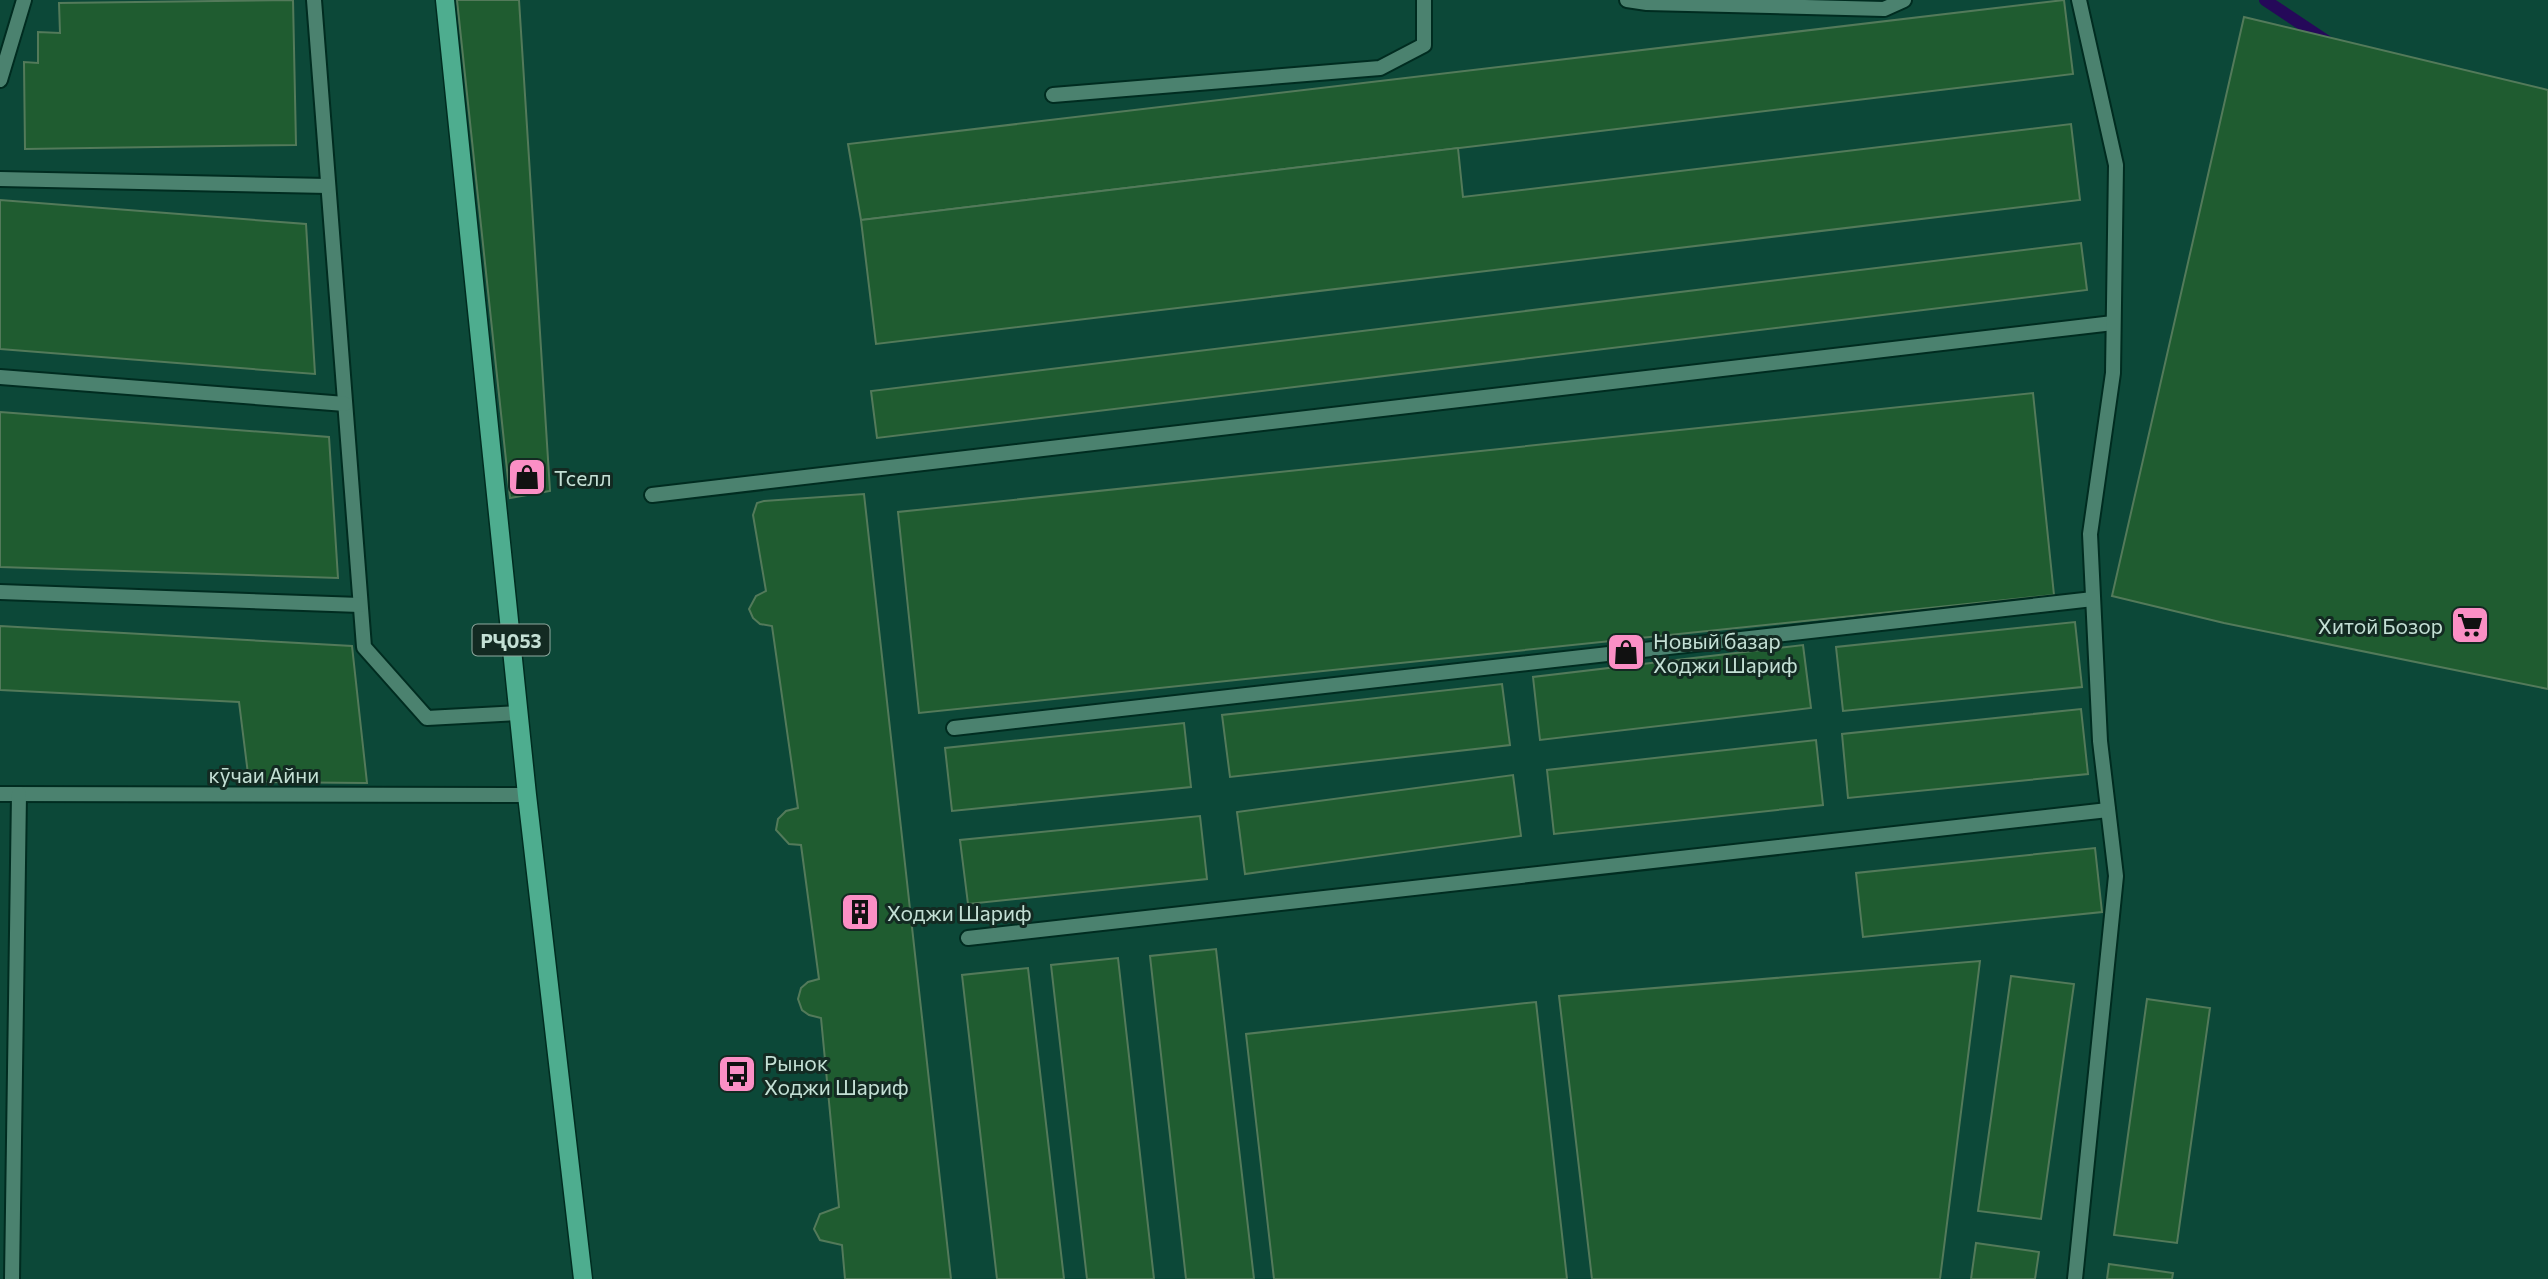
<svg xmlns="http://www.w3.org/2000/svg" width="2548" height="1279" viewBox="0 0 2548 1279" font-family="Commissioner,sans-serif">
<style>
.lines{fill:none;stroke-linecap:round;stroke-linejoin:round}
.stream{stroke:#250959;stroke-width:12}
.building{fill:#1f5c30;stroke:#537a5a;stroke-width:2}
.service-casing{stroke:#002c20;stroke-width:18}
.minor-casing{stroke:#002c20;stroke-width:18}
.primary-casing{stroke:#002c20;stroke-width:21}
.service{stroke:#4b826f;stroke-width:14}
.minor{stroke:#4b826f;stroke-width:14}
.primary{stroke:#4ead8f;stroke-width:18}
.labels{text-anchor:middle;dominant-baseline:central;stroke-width:6;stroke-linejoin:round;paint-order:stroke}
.shield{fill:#132a22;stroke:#8fa99f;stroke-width:2}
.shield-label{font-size:19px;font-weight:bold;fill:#c4e0d5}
.poi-label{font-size:21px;fill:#c4e0d5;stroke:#132a22;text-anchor:start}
.street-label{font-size:21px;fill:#c4e0d5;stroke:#132a22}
</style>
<rect width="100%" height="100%" fill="#0c4838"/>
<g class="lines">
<!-- stream -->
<path class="stream" d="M2265,0L2331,44"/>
</g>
<!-- building -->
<g class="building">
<path d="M293,0L296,145L25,149L24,62L38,63V32L60,33L59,3Z"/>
<path d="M457,0H519L550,491L510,498Z"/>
<path d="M2064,0L2073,74L861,220L848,144Z"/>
<path d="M2244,17L2548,90V689L2224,623L2112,596Z"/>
<path d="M2071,124L2080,200L876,344L861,220L1458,148L1463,197Z"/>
<path d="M0,200L306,224L315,374L0,349Z"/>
<path d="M2081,243L2087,290L877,438L871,391Z"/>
<path d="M2033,393L2054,595L919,713L898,512Z"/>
<path d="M0,412L329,437L338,578L0,567Z"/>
<path d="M864,494L951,1279H845L842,1245L820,1240L814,1229L820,1214L839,1207L821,1018L809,1015L802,1010L798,999L801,988L808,982L819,979L801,845L789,844L776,830L778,819L786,811L798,808L772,626L760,624L753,618L749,609L756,596L766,591L753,515L757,503L764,501Z"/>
<path d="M2075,622L2082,687L1843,711L1836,647Z"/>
<path d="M0,626L352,646L367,783L249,782L239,702L0,690Z"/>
<path d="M1803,645L1811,708L1540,740L1533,677Z"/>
<path d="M1502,684L1510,745L1230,777L1222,715Z"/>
<path d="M2081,709L2088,774L1848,798L1842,734Z"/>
<path d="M1184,723L1191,787L952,811L945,748Z"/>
<path d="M1816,740L1823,805L1554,834L1547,770Z"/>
<path d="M1513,775L1521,836L1245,874L1237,812Z"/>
<path d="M1200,816L1207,879L968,904L960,840Z"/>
<path d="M2095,848L2102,912L1863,937L1856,873Z"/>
<path d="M1216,949L1254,1279H1186L1150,956Z"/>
<path d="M1118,958L1154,1279H1087L1051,965Z"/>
<path d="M1980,961L1940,1279H1592L1559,996Z"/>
<path d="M1028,968L1064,1279H997L962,975Z"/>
<path d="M2011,976L2074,984L2041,1219L1978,1211Z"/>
<path d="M2147,999L2210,1008L2177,1243L2114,1235Z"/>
<path d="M1536,1002L1567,1279H1274L1246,1034Z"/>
<path d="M1976,1243L2039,1252L2035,1279H1971Z"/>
<path d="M2109,1264L2173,1273L2172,1279H2107Z"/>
</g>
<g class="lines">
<defs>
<g id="service">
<path d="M314,0L364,647L427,718L519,713"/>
<path d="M1627,0L1647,3L1884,9L1904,0"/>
<path d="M0,80L24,0"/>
<path d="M1053,95L1380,68L1424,45V0"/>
<path d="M0,179L328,186"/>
<path d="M0,377L345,404"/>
<path d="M652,495L2113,323"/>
<path d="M0,592L360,605"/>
<path d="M954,728L2093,599"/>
<path d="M968,938L2108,810"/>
<path d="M2075,1279L2116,876L2100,741L2090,534L2113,373L2116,165L2079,0"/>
</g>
<g id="minor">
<path d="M0,794L527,795"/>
<path d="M12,1279L19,794"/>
</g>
<path id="primary" d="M445,0L527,795L583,1279"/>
</defs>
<!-- service casing -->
<use href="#service" class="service-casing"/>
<!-- minor casing -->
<use href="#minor" class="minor-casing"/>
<!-- primary casing -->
<use href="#primary" class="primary-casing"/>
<!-- service -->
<use href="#service" class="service"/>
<!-- minor -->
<use href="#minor" class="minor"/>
<!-- primary -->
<use href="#primary" class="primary"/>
</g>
<!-- icons -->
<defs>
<symbol id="shop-square" viewBox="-11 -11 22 22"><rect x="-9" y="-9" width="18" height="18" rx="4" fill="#fb8fc5" stroke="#132a22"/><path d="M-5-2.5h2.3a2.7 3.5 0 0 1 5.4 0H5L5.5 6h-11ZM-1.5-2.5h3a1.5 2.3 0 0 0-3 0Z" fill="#111"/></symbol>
<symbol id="supermarket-square" viewBox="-11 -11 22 22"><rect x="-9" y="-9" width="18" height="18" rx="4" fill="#fb8fc5" stroke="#132a22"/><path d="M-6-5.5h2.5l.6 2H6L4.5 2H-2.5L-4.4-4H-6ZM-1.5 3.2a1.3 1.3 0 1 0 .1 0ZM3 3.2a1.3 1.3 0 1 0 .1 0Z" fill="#111"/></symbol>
<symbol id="building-square" viewBox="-11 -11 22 22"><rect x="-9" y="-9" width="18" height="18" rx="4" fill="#fb8fc5" stroke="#132a22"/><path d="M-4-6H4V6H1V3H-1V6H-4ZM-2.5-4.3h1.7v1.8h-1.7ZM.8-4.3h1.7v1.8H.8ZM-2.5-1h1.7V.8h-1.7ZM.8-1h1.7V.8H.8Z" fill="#111"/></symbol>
<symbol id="bus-square" viewBox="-11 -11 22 22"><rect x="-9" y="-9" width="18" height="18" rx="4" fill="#fb8fc5" stroke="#132a22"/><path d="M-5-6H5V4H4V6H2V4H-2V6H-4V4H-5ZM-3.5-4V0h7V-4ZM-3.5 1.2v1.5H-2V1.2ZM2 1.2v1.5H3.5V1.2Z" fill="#111"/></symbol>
</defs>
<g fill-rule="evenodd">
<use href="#shop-square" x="505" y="455" width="44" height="44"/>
<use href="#supermarket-square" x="2448" y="603" width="44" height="44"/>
<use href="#shop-square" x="1604" y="630" width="44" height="44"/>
<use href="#building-square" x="838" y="890" width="44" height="44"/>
<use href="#bus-square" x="715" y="1052" width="44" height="44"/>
</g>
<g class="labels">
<!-- shield labels -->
<rect class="shield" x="472.5" y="624.5" width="77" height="31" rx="5"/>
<g class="shield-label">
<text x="511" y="640">РҶ053</text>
</g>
<!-- poi labels -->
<g class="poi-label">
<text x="554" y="477">Тселл</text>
<text x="2443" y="625" text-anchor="end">Хитой Бозор</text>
<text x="1653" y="640">Новый базар<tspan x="1653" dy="24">Ходжи Шариф</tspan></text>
<text x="887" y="912">Ходжи Шариф</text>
<text x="764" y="1062">Рынок<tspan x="764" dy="24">Ходжи Шариф</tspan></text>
</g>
<!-- street labels -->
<g class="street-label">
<text x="264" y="774">кӯчаи Айни</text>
</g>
</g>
</svg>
